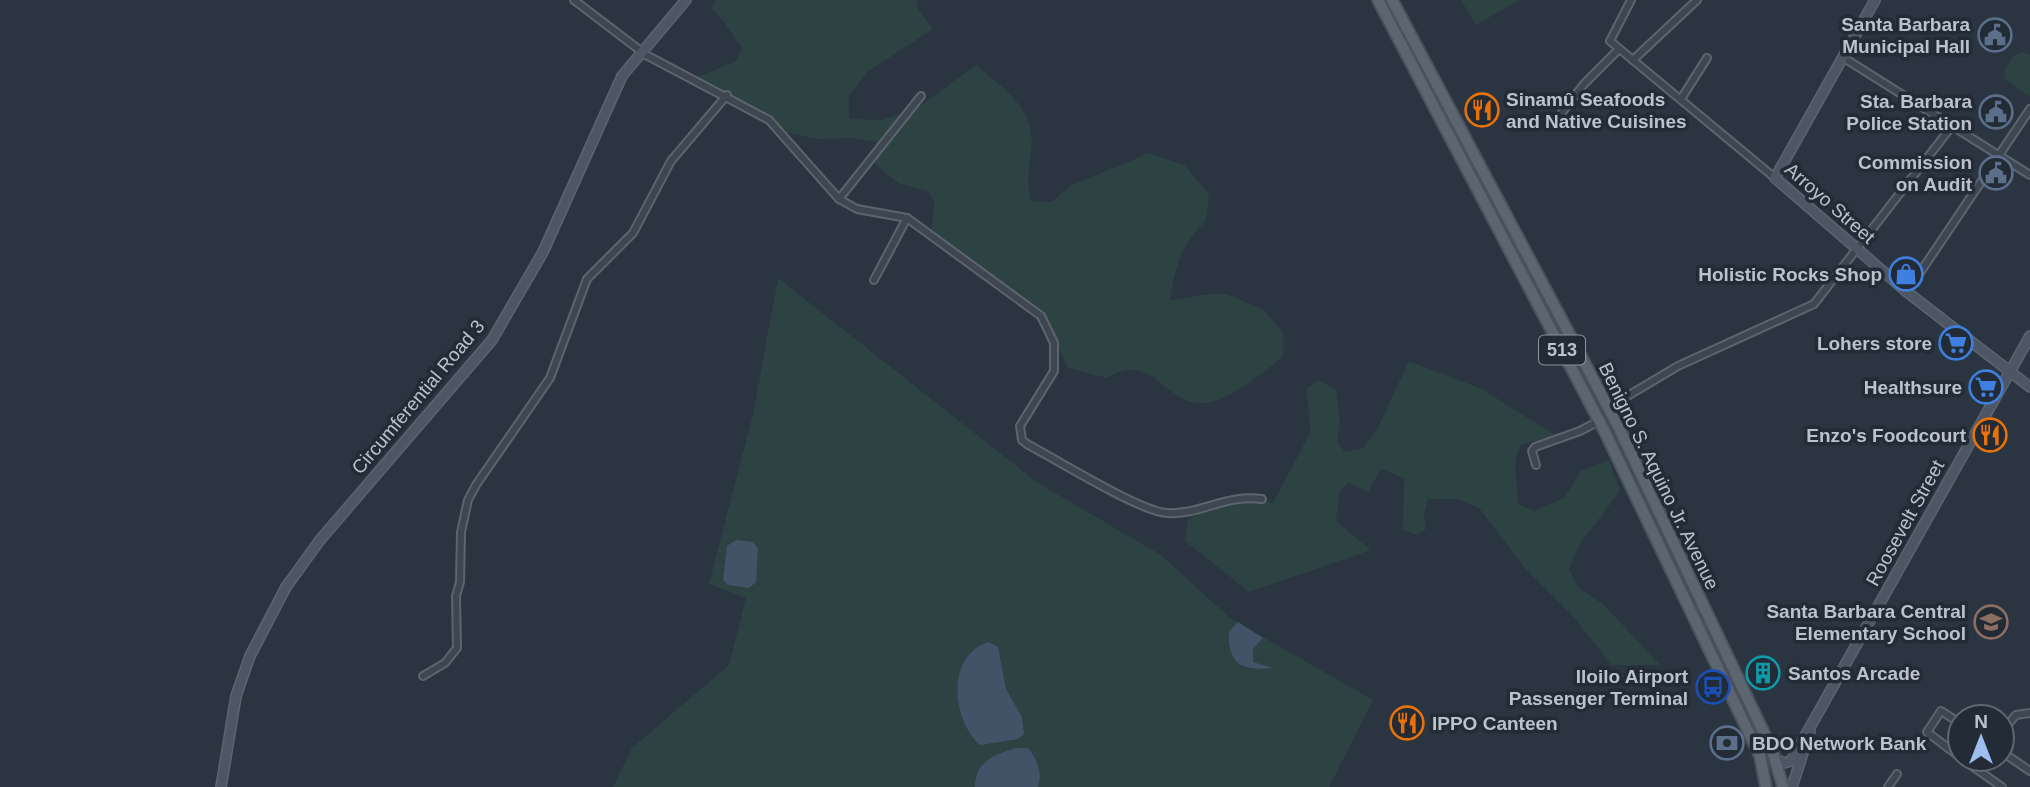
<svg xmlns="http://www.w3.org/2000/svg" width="2030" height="787" viewBox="0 0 2030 787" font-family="Helvetica,sans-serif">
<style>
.green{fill:#2d4243}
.water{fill:#425368}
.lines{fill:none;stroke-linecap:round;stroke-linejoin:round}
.street-casing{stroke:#5c646e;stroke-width:10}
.secondary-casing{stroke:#5c646e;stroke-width:12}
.primary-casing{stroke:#4b525d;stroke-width:14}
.street{stroke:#3e4651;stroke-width:6}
.secondary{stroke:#4d5664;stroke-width:9}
.primary{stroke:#5c6671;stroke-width:10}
.labels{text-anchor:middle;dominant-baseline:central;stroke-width:7;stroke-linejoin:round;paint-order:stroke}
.shield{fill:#232b36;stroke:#8d959e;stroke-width:2}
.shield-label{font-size:18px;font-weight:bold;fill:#bbc2cb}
.poi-label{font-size:19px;font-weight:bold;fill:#bbc2cb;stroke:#232b36;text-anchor:end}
.street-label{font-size:19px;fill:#bbc2cb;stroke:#232b36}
</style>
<rect width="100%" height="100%" fill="#2a3541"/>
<!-- green -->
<g class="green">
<path d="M716,0H916L918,10L933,29L867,72L849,96V119L882,120L917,108L976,65C1005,90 1037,109 1031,152C1029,169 1026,184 1031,201L1051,202L1070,186L1149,153L1184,165L1209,194L1206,221C1182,242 1174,270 1170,301L1200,295L1227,294L1264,310L1283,333V356C1266,372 1228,401 1204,403C1164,406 1154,349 1107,378L1068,368L1045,318L930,235L935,204L928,191L900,184L874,164L876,142L852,138L817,139L788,133L769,116L691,80L736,61L742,48C731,35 724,17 711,9Z"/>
<path d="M1461,0H1519L1476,25Z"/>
<path d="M2022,52L2030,55V97L2005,79L2004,71L2013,56Z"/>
<path d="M778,278L1038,483L1161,555L1230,618L1373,700L1329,787H613L632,748L729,665L746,598L709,584L753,414Z"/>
<path d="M1409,361L1482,389L1555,435L1520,445C1511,472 1518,477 1518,504L1534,511L1564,498L1581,471L1609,460L1620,491L1580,544L1569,569L1578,587L1604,605L1660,665H1611L1574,617L1523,566L1479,508L1458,499H1428L1424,515L1426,529L1417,535L1403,530L1404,478L1381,469L1368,492L1348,483L1340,492L1336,521L1371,550L1249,592L1185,541L1188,520C1219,495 1235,492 1273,503L1311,431L1306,389L1319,380L1336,390L1340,421L1337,442L1345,452L1364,448L1378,427Z"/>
</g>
<!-- water -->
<g class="water">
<path d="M736,540L753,542L758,549L756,582L749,588L728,585L723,580L727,546Z"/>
<path d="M1238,622L1263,638L1253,649V662L1273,668C1242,671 1228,665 1229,632Z"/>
<path d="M989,642L998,647L1006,689L1022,717L1024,734L1018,739L980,745C952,720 945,655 989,642Z"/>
<path d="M1016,748H1028C1037,759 1043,773 1038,787H975C975,761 994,755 1016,748Z"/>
</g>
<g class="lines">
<defs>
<g id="street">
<path d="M574,0L646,55L769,120L839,199L857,209L907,218L1041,316L1054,343V371L1020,426L1022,440L1027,444C1055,459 1141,512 1167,513C1201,515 1225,494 1262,499"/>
<path d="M1631,0L1610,41L1775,178"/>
<path d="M1844,58L2030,175"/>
<path d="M1633,60L1697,0"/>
<path d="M1681,99L1707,58"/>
<path d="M1560,115L1584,84L1619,49"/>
<path d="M839,199L921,96"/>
<path d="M874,280L907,218"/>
<path d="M1907,292L2030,109"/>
<path d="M1609,407L1678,366L1814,304L1952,126"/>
<path d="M1536,465L1532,451L1535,447L1580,431L1599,421"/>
<path d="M423,676L445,663L457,648L456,596L460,582L461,532L468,500L476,485L550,378L587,279L633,233L671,161L727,95"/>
<path d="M1960,723L1941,711L1927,732L1960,757"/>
<path d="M2002,731L2016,715L2030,713"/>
<path d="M2002,752L2030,771"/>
<path d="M1962,759L2002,787"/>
<path d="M1888,787L1897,774"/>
</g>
<g id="secondary">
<path d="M1875,0L1775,178L1907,292L2030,387"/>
<path d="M1776,759L1784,763L1791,761L2030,336"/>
<path d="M221,787L236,696L250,656L286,587L320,540L492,340L543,252L622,76L686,0"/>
<path d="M1792,787L1810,731"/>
</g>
<g id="primary">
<path d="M1378,0L1605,432L1760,756L1766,787"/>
<path d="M1392,0L1618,426L1772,750L1783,787"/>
</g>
</defs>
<!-- street casing -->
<use href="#street" class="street-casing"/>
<!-- secondary casing -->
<use href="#secondary" class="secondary-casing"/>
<!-- primary casing -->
<use href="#primary" class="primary-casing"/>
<!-- street -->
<use href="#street" class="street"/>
<!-- secondary -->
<use href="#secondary" class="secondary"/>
<!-- primary -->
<use href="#primary" class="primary"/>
</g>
<!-- icons -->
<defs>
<symbol id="civic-ring" viewBox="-11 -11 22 22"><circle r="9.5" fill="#232b36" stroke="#5c6f8a" stroke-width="1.5"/><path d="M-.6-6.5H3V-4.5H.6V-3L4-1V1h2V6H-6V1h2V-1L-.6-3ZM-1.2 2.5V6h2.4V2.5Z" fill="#5c6f8a"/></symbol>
<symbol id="restaurant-ring" viewBox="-11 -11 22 22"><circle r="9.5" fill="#232b36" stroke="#e8710a" stroke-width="1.5"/><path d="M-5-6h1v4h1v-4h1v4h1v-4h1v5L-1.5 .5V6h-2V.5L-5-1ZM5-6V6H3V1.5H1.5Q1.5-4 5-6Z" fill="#e8710a"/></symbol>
<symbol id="shop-ring" viewBox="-11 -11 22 22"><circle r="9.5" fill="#232b36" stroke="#3f7fe0" stroke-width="1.5"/><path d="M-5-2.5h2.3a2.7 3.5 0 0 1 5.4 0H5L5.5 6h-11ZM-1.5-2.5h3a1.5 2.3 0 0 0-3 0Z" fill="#3f7fe0"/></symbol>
<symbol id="supermarket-ring" viewBox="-11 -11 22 22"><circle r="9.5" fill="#232b36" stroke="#3f7fe0" stroke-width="1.5"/><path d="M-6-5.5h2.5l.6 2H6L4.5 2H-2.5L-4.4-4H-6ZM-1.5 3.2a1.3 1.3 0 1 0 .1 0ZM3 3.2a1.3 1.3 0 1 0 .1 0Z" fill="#3f7fe0"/></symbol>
<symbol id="school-ring" viewBox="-11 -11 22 22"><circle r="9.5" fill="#232b36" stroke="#8d6e63" stroke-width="1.5"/><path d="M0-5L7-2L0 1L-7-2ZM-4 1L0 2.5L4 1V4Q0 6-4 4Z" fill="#8d6e63"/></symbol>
<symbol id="building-ring" viewBox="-11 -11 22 22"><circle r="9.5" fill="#232b36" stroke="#0f9aa8" stroke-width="1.5"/><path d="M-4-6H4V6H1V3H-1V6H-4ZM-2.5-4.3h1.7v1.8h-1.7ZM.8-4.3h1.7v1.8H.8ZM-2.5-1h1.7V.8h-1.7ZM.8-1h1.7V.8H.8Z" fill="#0f9aa8"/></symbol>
<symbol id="bus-ring" viewBox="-11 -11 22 22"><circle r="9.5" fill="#232b36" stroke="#1a4fb4" stroke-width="1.5"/><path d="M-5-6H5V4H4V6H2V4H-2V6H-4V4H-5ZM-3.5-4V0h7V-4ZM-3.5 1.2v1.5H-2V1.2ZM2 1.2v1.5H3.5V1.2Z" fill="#1a4fb4"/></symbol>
<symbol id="bank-ring" viewBox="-11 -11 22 22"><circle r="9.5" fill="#232b36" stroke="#5c6f8a" stroke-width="1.5"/><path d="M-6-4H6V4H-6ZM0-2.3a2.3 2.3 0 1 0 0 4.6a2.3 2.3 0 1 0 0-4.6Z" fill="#5c6f8a"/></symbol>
</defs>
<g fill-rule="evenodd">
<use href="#civic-ring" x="1976" y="16" width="38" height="38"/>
<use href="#restaurant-ring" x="1463" y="91" width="38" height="38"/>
<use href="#civic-ring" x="1977" y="93" width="38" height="38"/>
<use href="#civic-ring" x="1977" y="154" width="38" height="38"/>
<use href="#shop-ring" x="1887" y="255" width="38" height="38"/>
<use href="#supermarket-ring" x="1937" y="324" width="38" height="38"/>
<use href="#supermarket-ring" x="1967" y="368" width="38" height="38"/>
<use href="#restaurant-ring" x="1971" y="416" width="38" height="38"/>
<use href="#school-ring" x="1972" y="603" width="38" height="38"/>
<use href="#building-ring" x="1744" y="654" width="38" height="38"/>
<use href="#bus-ring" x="1694" y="668" width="38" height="38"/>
<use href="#restaurant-ring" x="1388" y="704" width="38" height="38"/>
<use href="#bank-ring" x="1708" y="724" width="38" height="38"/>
</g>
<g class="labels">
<!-- shield labels -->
<rect class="shield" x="1539" y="335.5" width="46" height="29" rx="5"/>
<g class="shield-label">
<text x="1562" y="350">513</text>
</g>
<!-- poi labels -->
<g class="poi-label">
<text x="1970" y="24">Santa Barbara<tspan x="1970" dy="22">Municipal Hall</tspan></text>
<text x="1506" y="99" text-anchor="start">Sinamû Seafoods<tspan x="1506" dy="22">and Native Cuisines</tspan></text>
<text x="1972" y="101">Sta. Barbara<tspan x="1972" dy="22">Police Station</tspan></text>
<text x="1972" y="162">Commission<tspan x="1972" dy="22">on Audit</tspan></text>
<text x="1882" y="274">Holistic Rocks Shop</text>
<text x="1932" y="343">Lohers store</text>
<text x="1962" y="387">Healthsure</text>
<text x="1966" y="435">Enzo's Foodcourt</text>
<text x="1966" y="611">Santa Barbara Central<tspan x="1966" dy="22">Elementary School</tspan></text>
<text x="1788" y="673" text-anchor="start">Santos Arcade</text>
<text x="1688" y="676">Iloilo Airport<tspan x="1688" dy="22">Passenger Terminal</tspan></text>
<text x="1432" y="723" text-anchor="start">IPPO Canteen</text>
<text x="1752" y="743" text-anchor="start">BDO Network Bank</text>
</g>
<!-- street labels -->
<g class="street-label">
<text transform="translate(1830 203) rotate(41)">Arroyo Street</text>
<text transform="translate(418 397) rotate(-50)">Circumferential Road 3</text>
<text transform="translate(1659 476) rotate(64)">Benigno S. Aquino Jr. Avenue</text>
<text transform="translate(1905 523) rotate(-61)">Roosevelt Street</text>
</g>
</g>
<!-- north arrow -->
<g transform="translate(1981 738)"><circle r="33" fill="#232b36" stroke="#606772" stroke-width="2"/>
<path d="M0-5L12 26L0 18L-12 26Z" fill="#9dbeef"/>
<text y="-10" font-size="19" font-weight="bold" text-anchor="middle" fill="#bbc2cb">N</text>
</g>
</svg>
